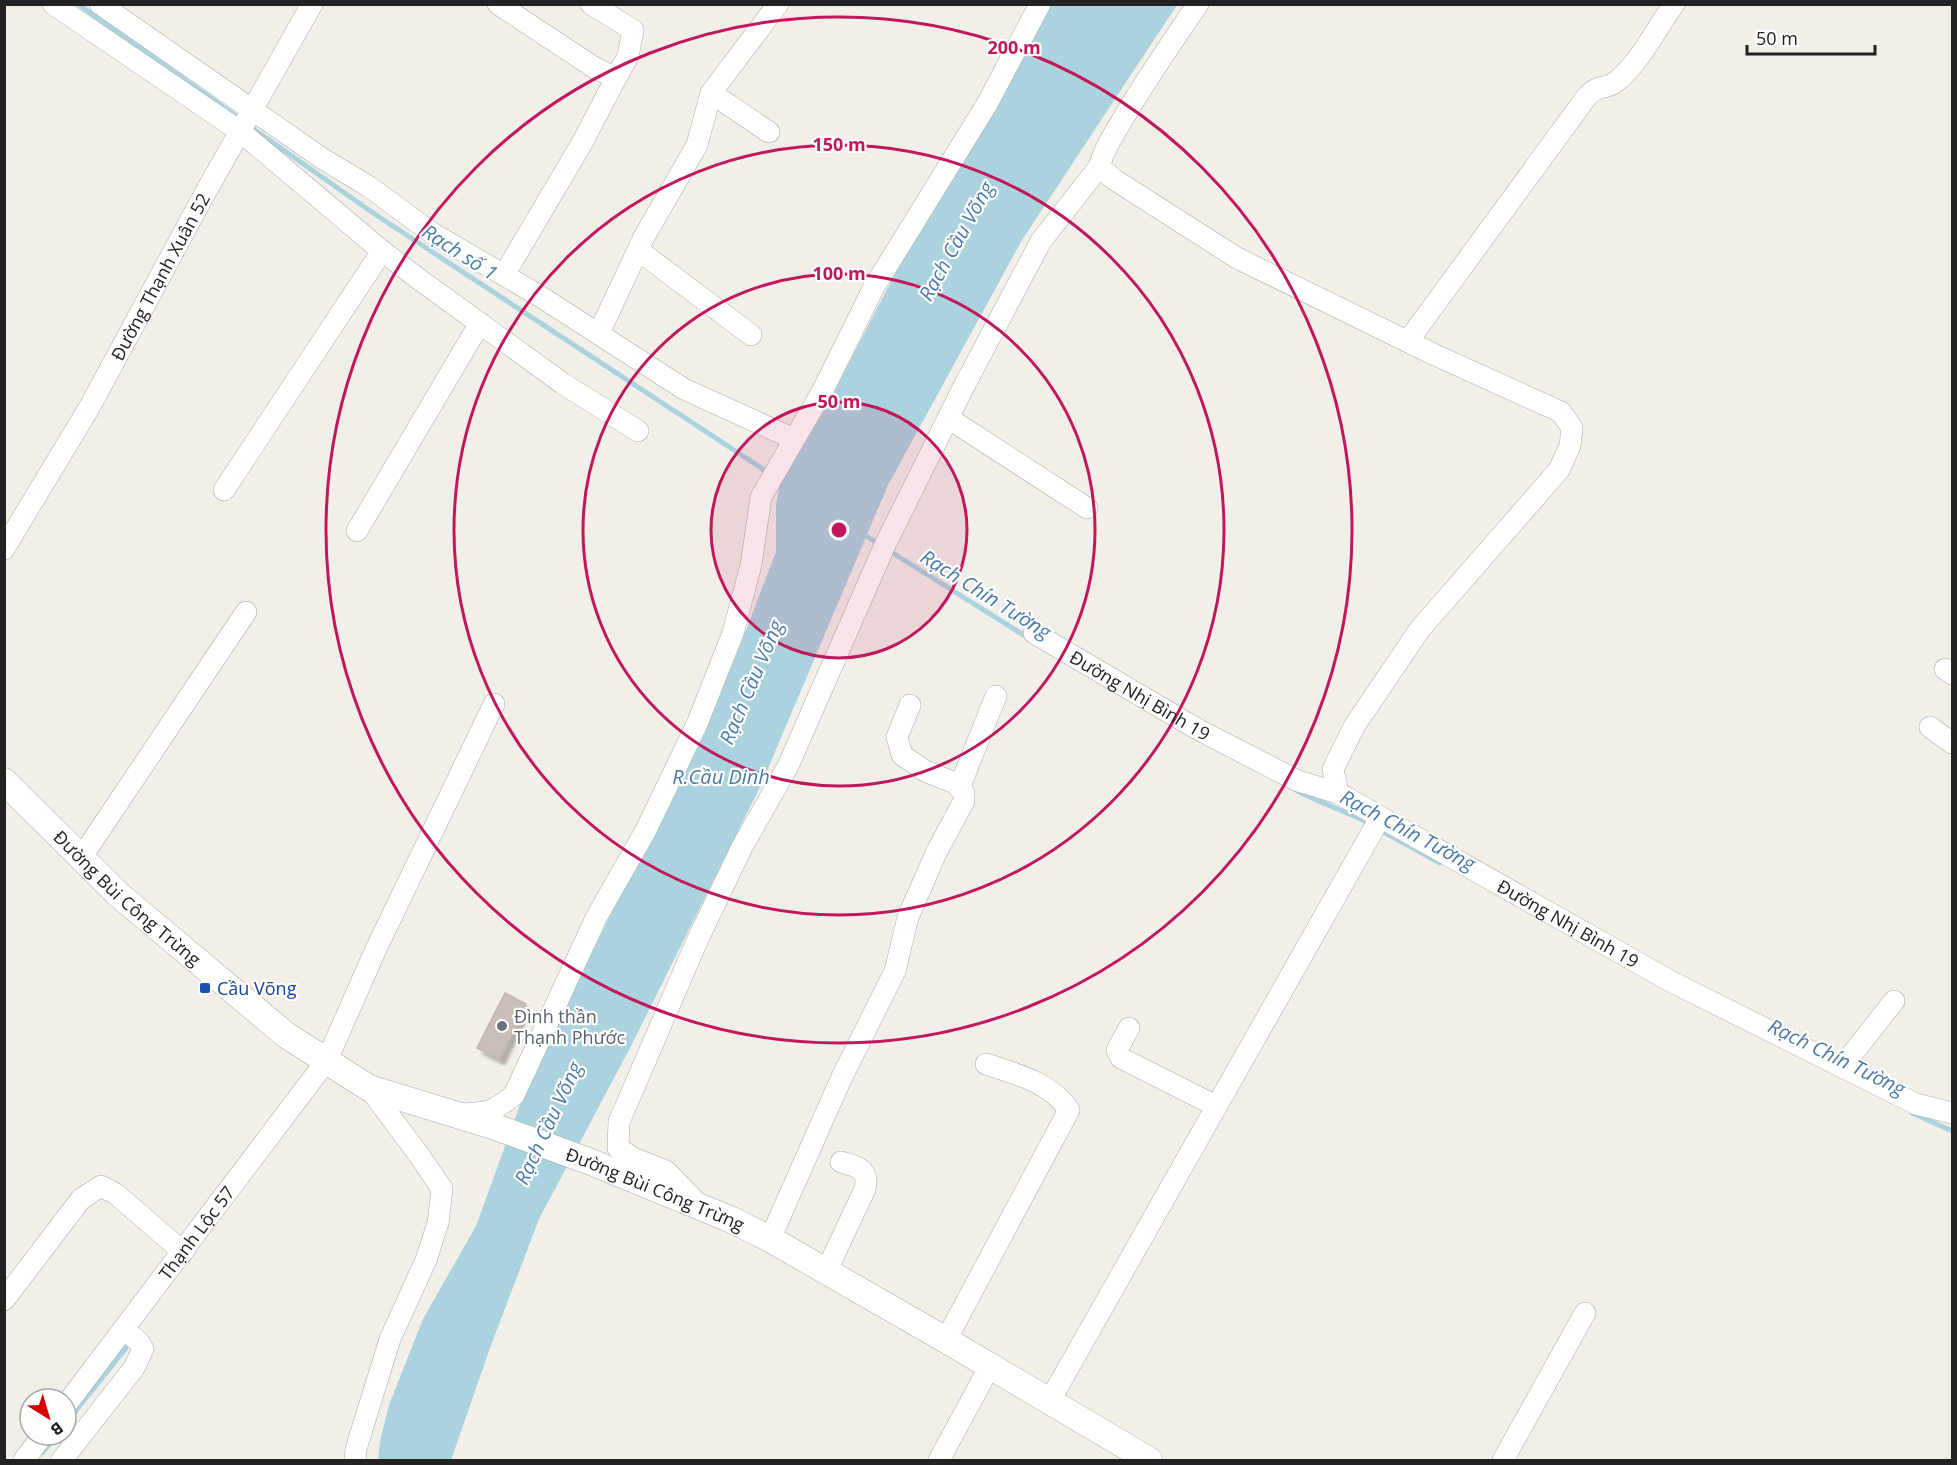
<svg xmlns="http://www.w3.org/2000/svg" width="1957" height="1465" viewBox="0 0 1957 1465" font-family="'Open Sans',sans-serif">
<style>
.water{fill:#aad3df}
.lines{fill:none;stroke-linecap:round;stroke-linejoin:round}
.stream{stroke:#aad3df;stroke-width:5}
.building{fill:#c7bfb8;stroke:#c4b6ab;stroke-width:1.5;filter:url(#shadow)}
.minor-casing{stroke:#a9a9a9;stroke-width:22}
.tertiary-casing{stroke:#a9a9a9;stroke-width:27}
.minor{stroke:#fff;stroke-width:21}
.tertiary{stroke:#fff;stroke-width:26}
.ring{fill:none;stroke:#c2185b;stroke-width:3}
.transit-dot{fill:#1a4fb4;stroke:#fff;stroke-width:2}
.worship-dot{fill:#6b7280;stroke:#fff;stroke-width:2}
.labels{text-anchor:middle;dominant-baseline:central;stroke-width:4.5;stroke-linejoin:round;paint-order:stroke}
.street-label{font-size:18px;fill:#222;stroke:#fff}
.transit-label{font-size:18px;fill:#164399;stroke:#fff;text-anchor:start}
.worship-label{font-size:18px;fill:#5b616d;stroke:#fff;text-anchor:start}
.water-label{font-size:20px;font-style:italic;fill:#4a7aab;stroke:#fff}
.centre{fill:#c2185b;stroke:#fff;stroke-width:3}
.ring-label{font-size:18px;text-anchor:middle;font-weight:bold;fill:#c2185b;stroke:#fff;stroke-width:4.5;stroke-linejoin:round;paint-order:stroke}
</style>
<defs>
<filter id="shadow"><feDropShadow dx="5.5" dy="5.5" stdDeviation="1.5" flood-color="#0004"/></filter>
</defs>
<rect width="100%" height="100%" fill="#f2efe9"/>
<!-- water -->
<path class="water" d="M1050,5H1177L1022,240L888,485L761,785L629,1050L539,1219L490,1348L451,1460H378L380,1441L389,1405L423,1319L476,1226L526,1088L734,661L776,552V504L780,484L823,413L897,270L964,158Z"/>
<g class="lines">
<!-- stream -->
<g class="stream">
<path d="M78,4L236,116"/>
<path d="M248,125L376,215L769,473"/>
<path d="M860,532L880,545"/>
<path d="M888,550L1030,639"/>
<path d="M1296,790C1321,804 1347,811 1372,825"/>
<path d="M1380,830L1440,863"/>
<path d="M1912,1113L1952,1131"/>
<path d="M66,1423L126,1348"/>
<path d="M43,1452L57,1435"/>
</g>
</g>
<!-- building -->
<path class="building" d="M505,993L526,1004L499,1059L477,1048Z"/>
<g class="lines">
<defs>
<g id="minor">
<path d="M53,4L241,132L382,251L416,277L562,383L638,431"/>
<path d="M100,4L323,159L368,186L432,233L538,295L684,389L794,439"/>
<path d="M498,4L595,68L616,78L628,56L633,30L591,4"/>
<path d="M711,93L769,132"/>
<path d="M1099,167L1115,180L1237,258L1433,354L1561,412L1572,428L1570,446L1559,470L1420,629L1355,725L1333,769L1338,793"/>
<path d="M638,250L751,335"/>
<path d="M504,275L582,143L616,78"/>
<path d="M599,333L644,237L697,145L711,93L778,4"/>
<path d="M1408,341L1585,99C1599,82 1605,91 1617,81C1641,61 1656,29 1674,4"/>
<path d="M948,418L1087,508"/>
<path d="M224,490L382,251"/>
<path d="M357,531L480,323"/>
<path id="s1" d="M4,549L89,408L204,195L312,4"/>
<path id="s2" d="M1034,633L1199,730L1298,781L1338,793L1670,981L1916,1104L1952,1113"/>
<path d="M1945,669L1952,674"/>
<path d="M1930,727L1952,743"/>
<path d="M960,786L996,696"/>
<path d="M81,858L246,612"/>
<path d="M1129,1028L1117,1050L1121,1058L1216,1106"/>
<path d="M1842,1067L1894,1001"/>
<path d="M462,1114C488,1113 493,1112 514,1095L597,916L646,830L697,724L733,633L751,565L761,497L823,390L874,287L987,104L1040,4"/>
<path d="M698,1204L666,1171L633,1158L618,1148L619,1122L697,941L742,847L788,766L885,545L962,390L1041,241L1099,167C1104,149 1114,134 1124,117C1147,78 1172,42 1198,4"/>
<path d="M770,1239L841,1079L895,971L908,917L937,851L964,801V793L955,783L925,771L902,755L897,737L910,705"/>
<path d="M826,1272L865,1189C869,1168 858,1167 841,1162"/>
<path d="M4,1300L81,1199L101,1186L116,1194L183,1252"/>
<path d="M946,1340L1069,1110C1050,1082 1016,1074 986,1064"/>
<path d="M1049,1402L1380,818"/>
<path id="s3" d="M66,1405L327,1060L376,949L494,704"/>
<path d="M24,1460L43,1435"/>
<path d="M62,1460L134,1368L143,1349L139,1342L124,1329"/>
<path d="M355,1460L356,1449L390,1339L426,1260L438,1223L442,1189L419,1155L369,1088"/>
<path d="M939,1460L990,1366"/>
<path d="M1503,1460L1585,1313"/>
</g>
<g id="tertiary">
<path id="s4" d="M4,781L119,895L286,1035L369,1088L493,1126L591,1162L732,1220L770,1239L946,1340L1149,1460"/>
</g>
</defs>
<!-- minor casing -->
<use href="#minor" class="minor-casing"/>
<!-- tertiary casing -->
<use href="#tertiary" class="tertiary-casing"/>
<!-- minor -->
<use href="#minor" class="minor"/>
<!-- tertiary -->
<use href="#tertiary" class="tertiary"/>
</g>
<!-- distance rings -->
<circle cx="839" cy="530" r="128" fill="#c2185b" fill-opacity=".12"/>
<g class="ring">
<circle cx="839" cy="530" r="128"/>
<circle cx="839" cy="530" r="256"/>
<circle cx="839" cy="530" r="385"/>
<circle cx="839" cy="530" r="513"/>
</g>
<!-- markers -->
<rect class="transit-dot" x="199" y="982" width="12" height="12" rx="3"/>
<circle class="worship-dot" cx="502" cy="1026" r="6"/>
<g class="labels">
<!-- street labels -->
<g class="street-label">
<text stroke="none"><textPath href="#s1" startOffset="314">Đường Thạnh Xuân 52</textPath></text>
<text stroke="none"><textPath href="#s2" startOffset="123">Đường Nhị Bình 19</textPath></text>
<text stroke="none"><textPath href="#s4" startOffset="170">Đường Bùi Công Trừng</textPath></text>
<text stroke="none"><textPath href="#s2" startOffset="609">Đường Nhị Bình 19</textPath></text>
<text stroke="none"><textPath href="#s4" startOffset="782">Đường Bùi Công Trừng</textPath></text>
<text stroke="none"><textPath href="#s3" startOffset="216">Thạnh Lộc 57</textPath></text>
</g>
<!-- transit labels -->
<g class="transit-label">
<text x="217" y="988">Cầu Võng</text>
</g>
<!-- worship labels -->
<g class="worship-label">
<text x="514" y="1016">Đình thần<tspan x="514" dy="21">Thạnh Phước</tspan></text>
</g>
<!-- water labels -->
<g class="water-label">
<text transform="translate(956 241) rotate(-61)">Rạch Cầu Võng</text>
<text transform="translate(460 252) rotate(33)">Rạch số 1</text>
<text transform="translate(986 594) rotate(32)">Rạch Chín Tường</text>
<text transform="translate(751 682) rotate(-67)">Rạch Cầu Võng</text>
<text x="721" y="776">R.Cầu Dinh</text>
<text transform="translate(1408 830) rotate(28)">Rạch Chín Tường</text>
<text transform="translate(1837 1057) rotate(26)">Rạch Chín Tường</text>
<text transform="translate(548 1123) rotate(-65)">Rạch Cầu Võng</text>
</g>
</g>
<circle cx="839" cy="530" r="9" class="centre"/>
<g class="ring-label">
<text x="1014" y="54">200 m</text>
<text x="839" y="151">150 m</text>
<text x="839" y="280">100 m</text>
<text x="839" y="408">50 m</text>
</g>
<!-- border -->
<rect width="1957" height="1465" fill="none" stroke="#222222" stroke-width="12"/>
<!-- north arrow -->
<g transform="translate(48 1417) rotate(143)"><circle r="28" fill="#ffffff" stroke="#a7a7a7" stroke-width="1.5"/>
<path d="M0-4.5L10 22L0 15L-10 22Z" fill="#d40000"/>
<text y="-9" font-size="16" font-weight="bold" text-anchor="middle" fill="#222222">B</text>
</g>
<!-- scale -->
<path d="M1747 45v9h128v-9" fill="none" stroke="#222222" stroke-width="3"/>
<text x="1756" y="45" font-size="18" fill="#222222" stroke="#ffffff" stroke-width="4.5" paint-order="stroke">50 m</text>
</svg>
